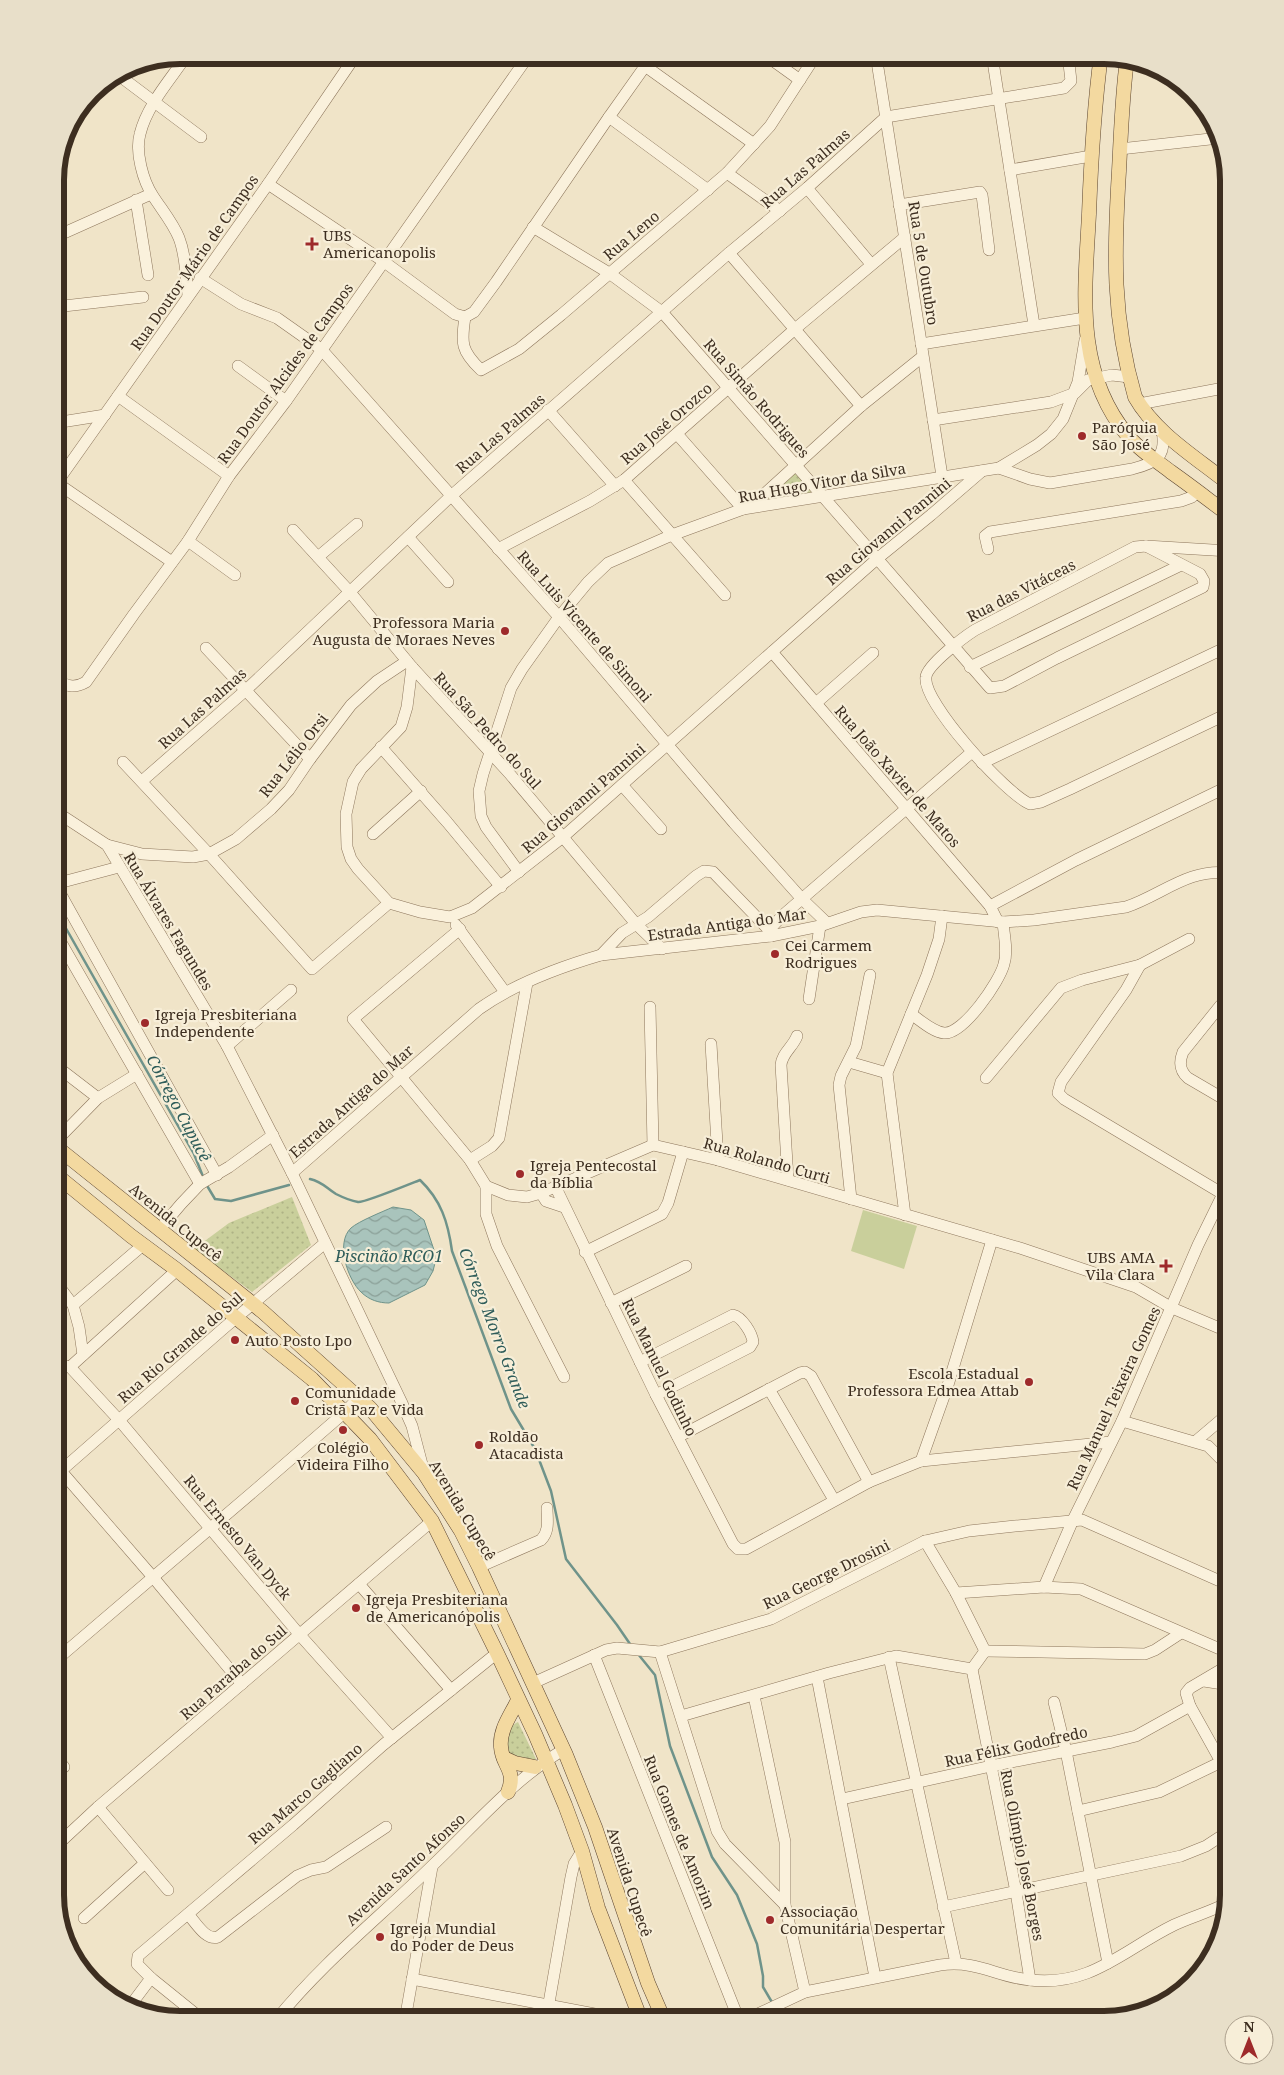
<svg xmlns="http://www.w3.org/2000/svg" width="1284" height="2075" viewBox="0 0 1284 2075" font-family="'Noto Serif',serif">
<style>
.grass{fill:url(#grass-dots)}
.pitch{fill:#c9cf9b}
.water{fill:url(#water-waves);stroke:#6f938a}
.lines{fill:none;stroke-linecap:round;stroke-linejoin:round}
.stream{stroke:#6f938a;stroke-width:2.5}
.minor-casing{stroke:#8d765c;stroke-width:12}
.major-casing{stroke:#5b4430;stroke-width:15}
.minor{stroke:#faf1dc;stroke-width:11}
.major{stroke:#f3d9a0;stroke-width:14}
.poi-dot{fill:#9e2a2b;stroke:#f7eed8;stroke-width:2}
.labels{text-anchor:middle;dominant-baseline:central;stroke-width:4.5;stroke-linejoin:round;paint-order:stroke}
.street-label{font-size:15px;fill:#3d2e20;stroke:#f7eed8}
.poi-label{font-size:15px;fill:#3d2e20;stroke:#f7eed8;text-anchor:start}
.water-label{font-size:16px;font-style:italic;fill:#2f5d5a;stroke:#f7eed8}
.rim{fill:none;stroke:#3d2e20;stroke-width:6}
</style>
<defs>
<pattern id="grass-dots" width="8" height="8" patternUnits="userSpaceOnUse" patternTransform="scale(1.25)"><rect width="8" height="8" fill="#c9cf9b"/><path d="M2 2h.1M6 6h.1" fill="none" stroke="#aeb285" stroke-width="1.8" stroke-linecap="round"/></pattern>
<pattern id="water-waves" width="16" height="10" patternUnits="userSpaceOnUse" patternTransform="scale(1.25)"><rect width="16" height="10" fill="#a9c4bc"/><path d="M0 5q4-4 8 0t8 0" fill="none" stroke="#8ba098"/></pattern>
</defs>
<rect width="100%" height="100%" fill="#f0e4c8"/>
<!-- grass -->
<g class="grass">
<path d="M797,472L812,491L811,493L768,503L764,496L792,473Z"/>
<path d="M292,1197L311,1245L252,1292L194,1249L229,1223Z"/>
<path d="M518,1722L536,1759L529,1762L507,1754C506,1741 506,1728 518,1722Z"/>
</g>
<!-- pitch -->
<path class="pitch" d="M863,1210L917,1226L904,1269L851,1251Z"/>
<!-- water -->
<path class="water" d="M393,1207L411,1210L424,1220L435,1253L436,1259L433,1271L425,1285L389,1303C379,1303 369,1300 361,1292C348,1280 335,1243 351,1228C359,1221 382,1212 393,1207Z"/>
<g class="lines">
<!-- stream -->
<g class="stream">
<path d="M55,909L194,1154L204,1179"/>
<path d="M310,1179C323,1182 326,1188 336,1194C342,1197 352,1201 358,1202C364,1203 412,1183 420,1180C441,1200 448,1222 452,1251L511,1409L535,1449L551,1491L566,1559L617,1625L630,1644"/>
<path d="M206,1184L215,1199L231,1201L289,1185"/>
<path d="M638,1654L655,1675L670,1746L712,1857L737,1895L757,1944L763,1976V1987L773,2004"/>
<path d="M775,2009L793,2020"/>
</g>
<defs>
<g id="minor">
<path d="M187,55C171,79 147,105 140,134C135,152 143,181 153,196C162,210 173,223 179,238C186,256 186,277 188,295"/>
<path d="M765,55L800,80"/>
<path d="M876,55L942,476"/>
<path d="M992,55L1034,325"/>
<path d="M645,66L754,144"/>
<path d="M117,74L201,137"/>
<path d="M609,117L708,190"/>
<path d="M1120,149L1219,138"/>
<path d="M1010,170L1091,156"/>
<path d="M727,173L780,211"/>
<path d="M268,184L383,261L455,314L465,317"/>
<path d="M807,188L871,264"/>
<path d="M136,200L148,275"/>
<path d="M899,205L980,192L982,195L989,250"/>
<path d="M533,227L609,273L662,312L990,688L1004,686L1057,658L1203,587L1204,581L1200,574L1146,546"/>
<path d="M55,237L151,194"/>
<path d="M729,253L861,406"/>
<path d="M200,278L241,304L277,318L321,349L559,617L734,823L802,899L827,923"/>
<path d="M55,307L143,297"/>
<path d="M465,317C461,343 461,351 481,370L519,349L561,315L727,173L770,126L816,55"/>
<path d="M465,317L474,312L496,282L609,117L653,55"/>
<path d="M921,344L1085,318"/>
<path d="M238,366L286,401"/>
<path d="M118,396L229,476"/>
<path d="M1139,404L1229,387"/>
<path d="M548,410L615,486"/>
<path d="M933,420L1051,402L1075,393L1088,380L1112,375L1129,377"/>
<path d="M55,423L105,415"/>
<path d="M677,434L743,509"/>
<path d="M999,468L1030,479L1050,483L1132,469C1156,463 1167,457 1162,430"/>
<path d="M624,480L725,595"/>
<path d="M57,483L172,562"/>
<path d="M55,485L268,184L356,55"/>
<path d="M750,507L861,406L922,357"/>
<path d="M293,530L349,591L412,667L509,773L636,924L662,949"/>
<path d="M408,537L448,582"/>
<path d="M188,541L235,575"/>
<path d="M498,549L590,501L624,480L795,329L905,237"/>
<path d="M988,549L985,536L990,532L1181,501L1192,497L1197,491"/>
<path d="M318,557L357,524"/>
<path d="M206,648L310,759"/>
<path d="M772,652L990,906L998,922"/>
<path d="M412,667L407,707L401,727L361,769L353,782L346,814L347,847L351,859L358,869L389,903L420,912L450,917L472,908L563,837L878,558L931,515L982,471"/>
<path d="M970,667L1181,565"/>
<path d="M55,679C66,686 74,689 86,682L134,614L188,541L229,476L286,401L529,55"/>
<path d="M816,703L873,653"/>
<path d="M1229,713L1070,789L1041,802L1030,804C1006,794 922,702 926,677C927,665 964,637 975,630L1135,547L1146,546L1229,551"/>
<path d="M381,747L447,822L501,887"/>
<path d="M123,762L209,854L312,969L389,903"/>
<path d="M982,763L1229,646"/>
<path d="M142,781L246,690L451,496L729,253L807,188L886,117L1064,88L1071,81L1068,55"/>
<path d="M622,785L661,829"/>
<path d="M55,811L107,845L227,1046L292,1173L401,1401L412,1426L424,1472"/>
<path d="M373,834L421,791"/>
<path d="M107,845L142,854L193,857L209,854L236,839L271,809L289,790L310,759L351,705L377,681L407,661"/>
<path d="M519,872L486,827L481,816L479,791L483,774L511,688L522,669L559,617L588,582L608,563L672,535L743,509L999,468L1037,445L1051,434L1063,419L1078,382L1085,340"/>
<path d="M55,884L217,1175"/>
<path d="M55,884L119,867"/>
<path d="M990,906L1076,860L1229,786"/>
<path d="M456,925L505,992"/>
<path d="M460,929L353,1019L470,1160L486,1186L508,1195L527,1197L541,1193L653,1145L718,1160L1020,1248L1136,1287L1172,1308L1229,1332"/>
<path d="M769,930L782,916L972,752"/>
<path d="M55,932L200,1184"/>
<path d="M601,955L622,933L648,917L696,876L704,871L713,872L769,930L771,936"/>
<path d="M1140,965L1126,990L1061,1082L1058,1093L1064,1099L1223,1194"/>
<path d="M809,999L820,926"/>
<path d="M650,1007L653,1145"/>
<path d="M911,1014C920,1020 933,1032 944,1033C963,1035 1000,981 1004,964C1008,951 1004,935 1003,922"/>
<path d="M711,1044L718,1160"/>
<path d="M227,1046L291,990"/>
<path d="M849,1062L887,1073"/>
<path d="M55,1065L98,1098"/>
<path d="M986,1078L1061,988L1082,980L1140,965L1189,939"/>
<path d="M1229,1102L1188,1078C1179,1070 1179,1062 1183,1052L1220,1006L1226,1000L1229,1002"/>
<path d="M55,1142L98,1098L137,1074"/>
<path d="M470,1160L492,1146L499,1138L527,983"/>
<path d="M292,1173L479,1009C514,984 560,967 601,955L771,936L820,926L861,912L877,910L1003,922L1034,920L1126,907C1162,895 1188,868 1229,873"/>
<path d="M788,1180L781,1065C782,1053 793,1047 797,1036"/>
<path d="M486,1186V1214L497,1246L564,1377"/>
<path d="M556,1188L656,1395L733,1544L738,1549H746L869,1482L921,1461L1111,1442"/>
<path d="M541,1193L546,1201L564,1207"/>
<path d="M851,1199L839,1085L841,1076L856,1046L870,975"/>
<path d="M905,1215L887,1073L927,975L939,939L942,916"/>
<path d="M159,1230L181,1204L200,1184L229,1167L273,1135"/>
<path d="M585,1252L662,1214L668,1203L683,1152"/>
<path d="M55,1281L73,1305L79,1327L83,1355"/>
<path d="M611,1303L686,1266"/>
<path d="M73,1305L143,1245"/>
<path d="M640,1362L733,1315C742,1317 752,1333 753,1342L750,1347L656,1395"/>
<path d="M55,1364L70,1367L119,1420L299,1634L392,1738"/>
<path d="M70,1367L177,1270"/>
<path d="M769,1389L834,1500"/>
<path d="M1122,1421L1208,1446L1229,1467"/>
<path d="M678,1437L800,1373L805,1372L811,1376L869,1482"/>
<path d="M1196,1441L1229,1413"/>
<path d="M921,1461L948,1385L992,1240"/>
<path d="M61,1471L152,1576L242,1684"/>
<path d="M55,1476L224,1328L325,1243"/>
<path d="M925,1541L956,1593L985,1651"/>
<path d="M479,1567L541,1540C550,1531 547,1519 547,1508"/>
<path d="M359,1584L451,1690"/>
<path d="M1044,1587L1073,1520L1122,1421L1198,1245L1223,1194"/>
<path d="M956,1593L1044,1587L1081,1589L1229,1653"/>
<path d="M985,1651L972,1669L1016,1892L1030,1980"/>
<path d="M985,1651L1145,1654L1155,1650L1181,1633"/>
<path d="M660,1652L717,1831L725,1844L785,1905"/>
<path d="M594,1655L739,2020"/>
<path d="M889,1657L956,1963"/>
<path d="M55,1661L261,1485L345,1412L359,1397"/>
<path d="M817,1677L875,1977"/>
<path d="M1204,1681L1229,1685"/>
<path d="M533,1683L606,1650L617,1648L660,1652L771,1619L925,1541L969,1531L1015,1526L1082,1520L1229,1585"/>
<path d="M754,1696L785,1842V1905L805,1992"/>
<path d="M1054,1702L1066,1751L1108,1963"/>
<path d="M681,1716L829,1673L896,1656L972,1669"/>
<path d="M55,1756L64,1767"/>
<path d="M1229,1776L1190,1706L1186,1693L1190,1688L1229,1665"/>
<path d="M842,1799L991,1766L1112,1742L1136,1736L1190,1706"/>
<path d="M98,1807L168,1890"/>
<path d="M1078,1811L1159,1792L1221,1762"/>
<path d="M55,1847L98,1807L432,1521"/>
<path d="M943,1907L1181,1856L1206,1846L1229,1831"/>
<path d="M188,1914C196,1923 206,1941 218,1937L297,1876L311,1870L326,1867L386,1827"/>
<path d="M84,1918L145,1863"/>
<path d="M412,1979L605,2016"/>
<path d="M130,2006L151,1978"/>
<path d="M203,2020L151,1978L137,1964L138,1956L293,1825L383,1745L497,1653"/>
<path d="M276,2020C324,1961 379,1918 433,1865C475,1825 513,1780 563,1750"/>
<path d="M405,2020L432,1867"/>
<path d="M546,2020L571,1877L574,1864L582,1851"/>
<path d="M745,2020L805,1992L940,1965C979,1960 996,1977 1030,1980C1091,1987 1123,1950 1174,1925C1191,1917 1210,1912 1227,1903"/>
</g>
<g id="major">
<path d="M1101,55C1094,108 1091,161 1089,214C1085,292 1074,371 1128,436C1139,450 1157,461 1171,472C1191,486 1210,501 1229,515"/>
<path d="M1127,60C1122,97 1121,134 1119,171C1114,252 1112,318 1135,397C1156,434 1197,458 1229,484"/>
<path d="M55,1146L263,1312L370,1408L424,1473L461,1531L479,1567L566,1755L595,1827L648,1983L664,2020"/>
<path d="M55,1174L131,1236L177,1270L312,1379L370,1439L432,1521L497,1653L535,1734L565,1805L582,1851L598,1908L641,2020"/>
<path d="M504,1758L515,1763L535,1767"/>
<path d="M508,1792C517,1770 502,1766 501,1747C499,1730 511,1715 518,1700"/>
</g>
</defs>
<!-- minor casing -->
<use href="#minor" class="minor-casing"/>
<!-- major casing -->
<use href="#major" class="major-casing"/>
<!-- minor -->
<use href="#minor" class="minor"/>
<!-- major -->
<use href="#major" class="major"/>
</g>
<!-- markers -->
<g class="poi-dot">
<path d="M309.5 236.5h5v5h5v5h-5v5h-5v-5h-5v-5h5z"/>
<circle cx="1082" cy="436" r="5"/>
<circle cx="505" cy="631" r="5"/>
<circle cx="775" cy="954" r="5"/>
<circle cx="145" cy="1023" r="5"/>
<circle cx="520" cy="1174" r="5"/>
<path d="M1163.5 1258.5h5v5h5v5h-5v5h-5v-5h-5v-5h5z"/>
<circle cx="235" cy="1340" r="5"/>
<circle cx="1029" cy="1382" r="5"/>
<circle cx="295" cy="1401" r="5"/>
<circle cx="343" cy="1430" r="5"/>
<circle cx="479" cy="1445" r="5"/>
<circle cx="356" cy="1608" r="5"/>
<circle cx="770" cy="1920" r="5"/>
<circle cx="380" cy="1937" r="5"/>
</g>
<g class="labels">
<!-- street labels -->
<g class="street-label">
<text transform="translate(805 168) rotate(-41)">Rua Las Palmas</text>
<text transform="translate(631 235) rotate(-40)">Rua Leno</text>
<text transform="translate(194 262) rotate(-55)">Rua Doutor Mário de Campos</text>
<text transform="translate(924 263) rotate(81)">Rua 5 de Outubro</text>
<text transform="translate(285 373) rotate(-54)">Rua Doutor Alcides de Campos</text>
<text transform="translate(757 398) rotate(49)">Rua Simão Rodrigues</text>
<text transform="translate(666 423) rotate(-41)">Rua José Orozco</text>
<text transform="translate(500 433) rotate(-41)">Rua Las Palmas</text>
<text transform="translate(822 482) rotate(-10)">Rua Hugo Vitor da Silva</text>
<text transform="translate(888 531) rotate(-40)">Rua Giovanni Pannini</text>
<text transform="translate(1021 590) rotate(-27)">Rua das Vitáceas</text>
<text transform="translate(585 626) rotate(49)">Rua Luis Vicente de Simoni</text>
<text transform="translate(202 708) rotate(-42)">Rua Las Palmas</text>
<text transform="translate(488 730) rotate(48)">Rua São Pedro do Sul</text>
<text transform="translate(293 755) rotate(-52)">Rua Lélio Orsi</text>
<text transform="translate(898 776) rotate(49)">Rua João Xavier de Matos</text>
<text transform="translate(583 798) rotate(-41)">Rua Giovanni Pannini</text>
<text transform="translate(169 921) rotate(59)">Rua Álvares Fagundes</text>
<text transform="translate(727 924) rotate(-8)">Estrada Antiga do Mar</text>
<text transform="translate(351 1101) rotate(-42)">Estrada Antiga do Mar</text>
<text transform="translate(767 1160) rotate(16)">Rua Rolando Curti</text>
<text transform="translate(176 1222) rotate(39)">Avenida Cupecê</text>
<text transform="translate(180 1347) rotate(-41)">Rua Rio Grande do Sul</text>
<text transform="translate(660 1367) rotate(64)">Rua Manuel Godinho</text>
<text transform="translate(1113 1398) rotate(-65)">Rua Manuel Teixeira Gomes</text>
<text transform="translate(463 1510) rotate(59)">Avenida Cupecê</text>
<text transform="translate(238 1537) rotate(50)">Rua Ernesto Van Dyck</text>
<text transform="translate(826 1574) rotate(-26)">Rua George Drosini</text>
<text transform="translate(233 1672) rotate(-41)">Rua Paraíba do Sul</text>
<text transform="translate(1016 1746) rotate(-12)">Rua Félix Godofredo</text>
<text transform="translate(305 1793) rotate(-41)">Rua Marco Gagliano</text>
<text transform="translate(680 1832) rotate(68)">Rua Gomes de Amorim</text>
<text transform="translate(1023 1855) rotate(79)">Rua Olímpio José Borges</text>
<text transform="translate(405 1869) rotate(-43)">Avenida Santo Afonso</text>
<text transform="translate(630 1882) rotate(72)">Avenida Cupecê</text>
</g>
<!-- poi labels -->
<g class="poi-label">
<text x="323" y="235">UBS<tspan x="323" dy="17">Americanopolis</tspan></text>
<text x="1092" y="427">Paróquia<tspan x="1092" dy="17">São José</tspan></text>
<text x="495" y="622" text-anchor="end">Professora Maria<tspan x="495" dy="17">Augusta de Moraes Neves</tspan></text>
<text x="785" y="945">Cei Carmem<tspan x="785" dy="17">Rodrigues</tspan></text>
<text x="155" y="1014">Igreja Presbiteriana<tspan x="155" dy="17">Independente</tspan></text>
<text x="530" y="1165">Igreja Pentecostal<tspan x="530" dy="17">da Bíblia</tspan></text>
<text x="1155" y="1257" text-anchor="end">UBS AMA<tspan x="1155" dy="17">Vila Clara</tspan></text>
<text x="245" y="1340">Auto Posto Lpo</text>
<text x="1019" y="1373" text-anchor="end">Escola Estadual<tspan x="1019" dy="17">Professora Edmea Attab</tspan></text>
<text x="305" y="1392">Comunidade<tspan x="305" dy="17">Cristã Paz e Vida</tspan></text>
<text x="489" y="1436">Roldão<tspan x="489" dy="17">Atacadista</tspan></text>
<text x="343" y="1447" text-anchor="middle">Colégio<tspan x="343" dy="17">Videira Filho</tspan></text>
<text x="366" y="1599">Igreja Presbiteriana<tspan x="366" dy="17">de Americanópolis</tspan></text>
<text x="780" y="1911">Associação<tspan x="780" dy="17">Comunitária Despertar</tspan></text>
<text x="390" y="1928">Igreja Mundial<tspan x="390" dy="17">do Poder de Deus</tspan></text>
</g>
<!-- water labels -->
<g class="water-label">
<text transform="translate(179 1108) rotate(62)">Córrego Cupucê</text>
<text x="389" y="1256">Piscinão RCO1</text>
<text transform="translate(495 1328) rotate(69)">Córrego Morro Grande</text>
</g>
</g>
<!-- crop -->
<path d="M0 0H1284V2075H0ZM180 64H1104A116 116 0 0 1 1220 180V1895A116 116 0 0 1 1104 2011H180A116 116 0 0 1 64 1895V180A116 116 0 0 1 180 64Z" fill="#e8dfc9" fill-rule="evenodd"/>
<path class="rim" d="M180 64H1104A116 116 0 0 1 1220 180V1895A116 116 0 0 1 1104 2011H180A116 116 0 0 1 64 1895V180A116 116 0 0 1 180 64Z"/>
<!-- north arrow -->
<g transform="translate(1249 2040)"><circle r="24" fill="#f7eed8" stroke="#ada18e"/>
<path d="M0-4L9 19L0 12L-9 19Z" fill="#9e2a2b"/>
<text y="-8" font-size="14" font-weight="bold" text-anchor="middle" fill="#3d2e20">N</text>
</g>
</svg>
